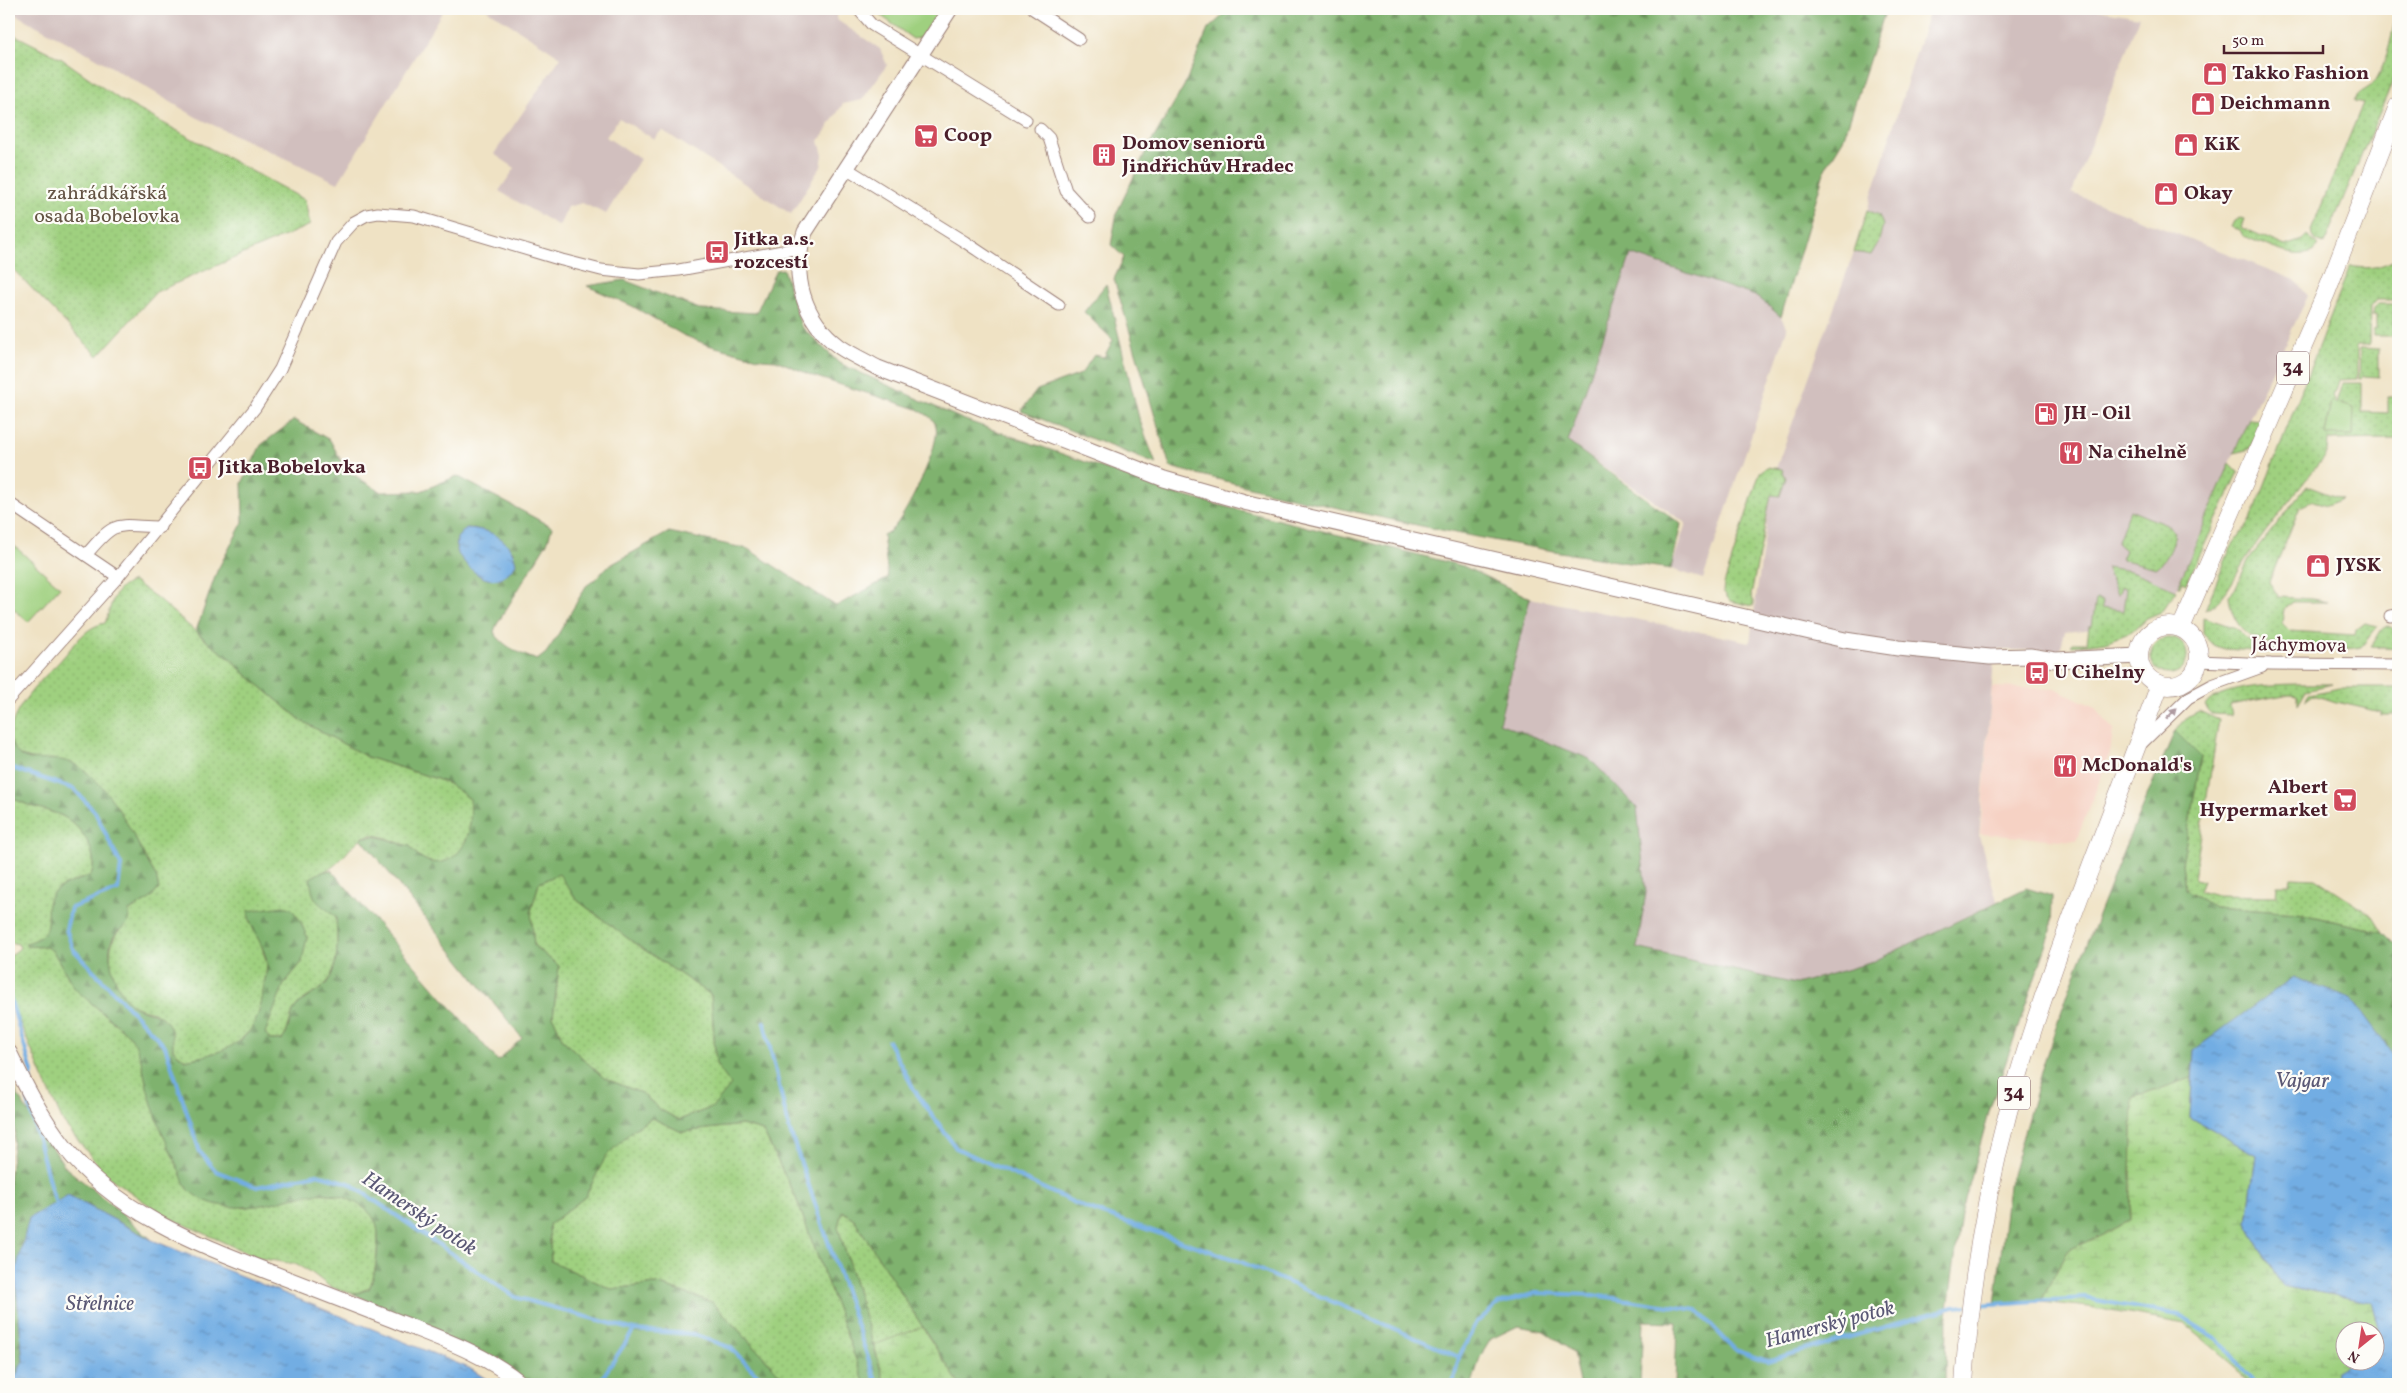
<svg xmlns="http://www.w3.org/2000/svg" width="2407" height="1393" viewBox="0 0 2407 1393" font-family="Vollkorn,serif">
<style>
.built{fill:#f6d2c4}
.industrial{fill:#d1bfbe}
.grass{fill:url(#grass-dots);stroke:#747855}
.forest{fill:url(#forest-firs);stroke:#64684c;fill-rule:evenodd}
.wetland{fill:url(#wetland-marsh);stroke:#747855}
.park{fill:#9fd07f;stroke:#747855}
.water{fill:url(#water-ripples);stroke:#5e6687}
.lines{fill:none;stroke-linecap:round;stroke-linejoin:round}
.stream{stroke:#72ade3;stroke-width:4}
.street-casing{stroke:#9c8078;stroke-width:13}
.secondary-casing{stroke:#9c8078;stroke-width:17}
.primary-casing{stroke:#9c8078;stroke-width:19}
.street{stroke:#fff;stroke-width:11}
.secondary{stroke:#fff;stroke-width:15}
.primary{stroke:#fff;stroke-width:18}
.oneway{fill:#ae9aa0}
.labels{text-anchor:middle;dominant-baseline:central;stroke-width:4.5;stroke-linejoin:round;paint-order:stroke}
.shield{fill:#fdfcf7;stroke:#806168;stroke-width:1}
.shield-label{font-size:19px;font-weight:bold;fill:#4a1f2b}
.poi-label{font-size:20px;font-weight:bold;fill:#4a1f2b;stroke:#fdfcf7;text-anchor:start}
.park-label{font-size:20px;fill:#645444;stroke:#fdfcf7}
.street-label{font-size:20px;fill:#4a1f2b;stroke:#fdfcf7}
.water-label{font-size:21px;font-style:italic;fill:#5a5875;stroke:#fdfcf7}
</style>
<defs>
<pattern id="grass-dots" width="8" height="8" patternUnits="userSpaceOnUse" patternTransform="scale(1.25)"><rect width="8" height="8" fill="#9fd07f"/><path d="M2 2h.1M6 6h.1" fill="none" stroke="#8ab26e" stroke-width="1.8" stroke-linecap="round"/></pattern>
<pattern id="forest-firs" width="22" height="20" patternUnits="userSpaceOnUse" patternTransform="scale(1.25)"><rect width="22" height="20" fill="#7fb26e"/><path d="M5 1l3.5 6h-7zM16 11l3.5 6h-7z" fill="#6a905b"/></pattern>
<pattern id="wetland-marsh" width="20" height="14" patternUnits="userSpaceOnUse" patternTransform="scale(1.25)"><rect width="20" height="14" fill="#9fd07f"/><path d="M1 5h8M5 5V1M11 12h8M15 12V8" fill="none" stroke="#8ab26e"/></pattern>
<pattern id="water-ripples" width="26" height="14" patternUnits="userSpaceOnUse" patternTransform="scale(1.25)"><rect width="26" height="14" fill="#72ade3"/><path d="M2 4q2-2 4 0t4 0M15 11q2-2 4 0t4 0" fill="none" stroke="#608cb8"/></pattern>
</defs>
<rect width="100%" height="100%" fill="#fdfcf7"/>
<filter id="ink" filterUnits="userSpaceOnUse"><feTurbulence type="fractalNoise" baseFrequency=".02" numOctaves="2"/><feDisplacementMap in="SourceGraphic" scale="10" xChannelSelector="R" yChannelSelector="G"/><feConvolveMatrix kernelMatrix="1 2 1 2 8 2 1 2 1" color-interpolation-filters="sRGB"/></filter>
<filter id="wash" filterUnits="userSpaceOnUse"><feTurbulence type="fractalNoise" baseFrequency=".0096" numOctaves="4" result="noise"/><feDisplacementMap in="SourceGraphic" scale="20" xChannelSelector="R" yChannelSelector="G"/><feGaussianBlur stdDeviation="1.12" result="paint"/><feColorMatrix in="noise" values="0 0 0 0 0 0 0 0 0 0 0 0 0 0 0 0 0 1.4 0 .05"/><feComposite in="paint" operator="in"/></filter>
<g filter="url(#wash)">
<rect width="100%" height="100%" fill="#efe2c4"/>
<!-- built -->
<path class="built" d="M1992,687L2056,689L2095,707L2113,730L2110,754L2076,841L1980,834Z"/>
<!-- industrial -->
<g class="industrial">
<path d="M9,9H444L338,183L196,117L93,56L9,11Z"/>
<path d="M486,9H835L837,20L880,49L887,65L862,100L843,104L819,141L823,155L821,166L791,214L662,130L654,139L619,118L606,137L640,159L606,214L582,203L568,207L559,226L499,191L515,168L494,154L561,57Z"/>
<path d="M1930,9H2092L2139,17L2072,193L2295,280L2308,296L2249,419L2176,590L2131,625L2065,632L2060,650H1995L1979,836L1997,901L1870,963L1796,984L1636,948L1646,893L1499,723L1530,598L1750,642L1773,477L1854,252Z"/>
<path d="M1631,253L1758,297L1781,317L1787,329L1703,579L1671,569L1686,523L1568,442Z"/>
</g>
<!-- grass -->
<g class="grass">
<path d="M2397,9L2398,69L2324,244L2316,241L2311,231L2363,103L2354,101C2358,90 2370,90 2376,80C2389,58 2392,33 2397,9Z"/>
<path d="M9,32L62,59L119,99L305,200L310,225L156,292L98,356L9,265Z"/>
<path d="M1867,210L1879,215L1883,225L1879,241L1871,255L1854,252Z"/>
<path d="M2240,218L2244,219L2241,227L2285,246L2302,240L2307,235L2319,246C2304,267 2263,243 2243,236L2240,230L2231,227L2234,221Z"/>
<path d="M2398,258V300H2376L2370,307L2369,345H2357V379L2339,380L2336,391H2334L2332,397L2335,399L2334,402L2331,401L2325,434L2353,435V408L2336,403L2342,383H2362V412L2388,413V397H2398V439L2328,440L2327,451L2324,457C2298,490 2272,522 2248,556C2235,574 2227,600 2205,610L2231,547L2251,520L2350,266C2369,270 2382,267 2398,258Z"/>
<path d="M2377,304H2395L2394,336H2373V330L2376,329V315H2372L2373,309Z"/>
<path d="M2360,348L2379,349V377L2363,376L2362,379H2359Z"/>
<path d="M2249,419L2262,420L2250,449L2234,453Z"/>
<path d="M2230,463L2239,472L2186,584L2182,582L2180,586H2178Z"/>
<path d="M1767,467L1782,469L1786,478L1780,496L1771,495L1751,595L1754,602L1753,606L1730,601L1723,591L1724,584L1760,472Z"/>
<path d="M2307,486L2342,499L2327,505L2313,501L2300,507L2269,582L2279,597L2313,599L2327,602H2293L2284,609L2282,623L2290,631L2355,635L2356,630L2365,623L2378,626L2361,647C2348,650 2333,648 2319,648C2279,647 2233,647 2229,595L2235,589L2249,559Z"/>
<path d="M2130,510L2169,526L2174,532C2176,543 2166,562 2156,568L2121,559L2125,550L2117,543Z"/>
<path d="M2106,567L2131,571L2177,590L2161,612L2147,618L2132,632L2106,642L2073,646L2071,645L2073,643H2087L2089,626H2092L2096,599L2103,601L2102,608L2123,611L2126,588L2121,587L2119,593L2117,594Z"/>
<path d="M133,581L157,598L210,644L232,660L242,671L302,721L367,757L437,779L449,784L471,799C471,813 471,825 467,838C456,867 427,872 410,846C397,844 387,836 373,835C353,834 343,868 321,872L329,910L336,916C337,938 341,970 323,987C315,994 301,999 295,1008C289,1018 290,1030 282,1040H270L264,1033L284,984L302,962L249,920L261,943L267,965L261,1010L255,1025L235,1046L210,1055L186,1060L173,1050C172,1035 170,1028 159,1016C153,1009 141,1011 134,1006C111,991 98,941 126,925L129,911L138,906L156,876L138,846L53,759C38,760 21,762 12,747C0,719 42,679 59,662C73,647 84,627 105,623C113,603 111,590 133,581Z"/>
<path d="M2203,617L2236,628L2245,637L2260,646L2288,653L2225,649L2215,646L2203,634Z"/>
<path d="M2387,626C2398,628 2398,639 2398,649L2371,647L2382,629Z"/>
<circle cx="2169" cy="656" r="18"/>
<path d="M2333,684L2306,690L2298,704V695L2290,694L2230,705L2232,715L2211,714L2205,706C2220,681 2306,684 2333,684Z"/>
<path d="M2341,688H2398V715H2381V712L2332,701L2313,695L2305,701L2309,694Z"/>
<path d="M2199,711L2219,720L2194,879L2203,881L2199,891L2213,895L2276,896L2277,885H2290L2291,877L2315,878L2373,916L2383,932L2297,913L2214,907L2185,889L2182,864L2201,757L2175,731L2189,716Z"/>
<path d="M9,796C25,806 42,808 60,815C81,824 100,853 91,875L62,886L45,934L40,940L27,943V946L46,947L53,951L75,989L131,1037L138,1047L148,1089L243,1208C266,1203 291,1193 315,1193C336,1193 370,1201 377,1224C379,1233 378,1242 377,1251C376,1264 375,1277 369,1288L354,1294L330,1287L312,1273L295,1264L258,1258L162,1214L106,1175L63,1122L42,1075L9,997V960L11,955L20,948L18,944L9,942Z"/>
<path d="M559,873L577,900L630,940L711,995L716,1064L732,1085L713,1107L679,1120L661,1110L641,1093L604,1078L563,1040L553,1017L559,966L534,946L531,911L539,883Z"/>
<path d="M652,1118L682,1132L742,1125L763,1131L796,1198L865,1384H789L712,1302L657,1284L611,1289L551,1261L549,1225L585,1197L605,1156L634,1129Z"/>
<path d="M842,1211L854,1219L959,1384H885L838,1227Z"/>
</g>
<!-- forest -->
<g class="forest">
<path d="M1230,9H1886L1843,140L1825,169L1781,317L1758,297L1631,254L1568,442L1681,524L1671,569C1501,546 1336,510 1170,467L1114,279L1124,257L1111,245L1117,212L1146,151L1184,86L1208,29Z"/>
<path d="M783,269L801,326L839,363L962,419L1183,496L1463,566L1530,598L1499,723L1590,759L1637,808L1646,893L1637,948L1796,984L1870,963L2026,888L2052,896L2051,932L1991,1105L1961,1214L1947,1316L1946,1384H1675L1677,1322L1643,1321L1640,1384H1579L1573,1352L1544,1331L1518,1326L1491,1339L1480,1357L1472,1384H959L854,1219L842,1211L838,1227L885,1384H865L796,1198L763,1131L742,1125L682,1132L652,1118L634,1129L606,1156L585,1197L549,1225L551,1261L611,1289L657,1284L712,1302L789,1384H524L466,1349L354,1294L369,1289C376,1273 377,1257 378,1241C379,1225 374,1214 361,1206C320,1178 285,1206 244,1207C225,1208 200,1203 188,1189C183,1183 181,1174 178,1168C166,1142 154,1115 147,1087C143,1069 141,1052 131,1037L75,989L53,951L46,947L26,946V943C63,934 36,909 55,891C62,884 81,880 91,875C100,853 81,824 60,815C42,808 25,806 9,796V736C19,775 51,750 76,765C115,788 133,838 156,876L159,889L150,899L129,911V922C124,928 117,930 113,938C103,955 118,997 135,1007C146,1013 157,1011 166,1021C173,1029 173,1040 173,1050L185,1060C230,1051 257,1042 263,992C264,983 267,974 267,965C266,946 250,931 248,911L283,906L291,908L300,920L307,937L302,962L284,984L265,1033L270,1040H282C290,1030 289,1018 295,1008C302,999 315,994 323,987C341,970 337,938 336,917C318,901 313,905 310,878L321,872L331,870L498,1061L522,1038L361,838C380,832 392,843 410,846C427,872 456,866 467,838C471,825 471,813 470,799L449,784L437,779L367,757L302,721L242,671L232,660L210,644L196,631L217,571L243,522L242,483L261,445L294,420L330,440L346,470L381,492L421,491L457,476L552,527L548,541L496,626L494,632C503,647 521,654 537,660L546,653L556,638L586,586L597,578L607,567L669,532L748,549L836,606L888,578L883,535C887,533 892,530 895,526C908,511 941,444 936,426C933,417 925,414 917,409L813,376L776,360L762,359L708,345L683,335L632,306L587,286L624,280L702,310L756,313L776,270ZM467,528C488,529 501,537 514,553ZM559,874L577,900L630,940L711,995L716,1064L731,1085L713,1107L679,1120L661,1110L641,1093L604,1078L563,1040L553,1017L559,966L534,946L531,911L539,883Z"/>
<path d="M1106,284L1139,418L1156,464L1021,411L1037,390L1081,374L1094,355L1104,357L1113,340L1084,312Z"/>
<path d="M2175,731L2201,757L2182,864L2185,889L2214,907L2297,913L2383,932L2398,947V1061L2194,1050L2192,1078L2133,1098L2130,1221L2067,1251L2041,1302L2020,1300L1995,1305L2009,1185L2043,1065L2070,987L2127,842Z"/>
<path d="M9,1076L18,1096L66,1168L112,1205L152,1240L68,1195L15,1274L23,1361L12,1384H9V1180L15,1131L9,1108Z"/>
</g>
<!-- wetland -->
<g class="wetland">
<path d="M2192,1078L2190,1117L2256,1155L2247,1223L2281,1285L2371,1302L2382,1343L2375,1347L2374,1330H2344V1360L2352,1361L2336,1370L2335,1384H2246L2235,1366L2185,1324L2089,1307L2041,1302L2067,1251L2130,1221L2133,1098Z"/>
<path d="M922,1327L959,1384H885L874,1345Z"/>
</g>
<!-- park -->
<g class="park">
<path d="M872,9H941L923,37L913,39Z"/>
<path d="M2331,401L2354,408L2353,435H2325Z"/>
<path d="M9,541L60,587L28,622L9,605Z"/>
</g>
<!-- water -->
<g class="water">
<path d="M466,528C490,529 512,539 516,564C494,595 472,574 456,551L457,538Z"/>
<path d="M2293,977L2353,1000L2398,1061V1384H2335L2336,1370L2352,1361L2374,1360L2375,1347L2382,1343L2371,1302L2281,1285L2247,1223L2256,1155L2190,1117L2194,1050Z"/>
<path d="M68,1195L152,1240L469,1368L494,1384H12L23,1361L15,1274L29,1218Z"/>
</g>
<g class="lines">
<!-- stream -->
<g class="stream">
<path d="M9,767L74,789L95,812L121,865L118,890L71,908L66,929L73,949L165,1046L200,1152L216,1171L257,1187L317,1174L349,1183L515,1297L634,1330L693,1334L731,1348L766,1384"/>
<path d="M9,994L32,1072L30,1083"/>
<path d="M764,1022L789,1128L877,1384"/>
<path d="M888,1041L915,1091L956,1148L1086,1208L1239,1261L1459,1357"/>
<path d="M28,1100L51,1189L57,1206"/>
<path d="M1976,1305L2084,1298L2178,1315L2218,1339L2255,1384"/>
<path d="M598,1384L634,1330"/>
<path d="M1453,1384L1459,1357L1476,1323L1498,1304L1536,1293L1593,1295L1697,1310L1735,1350L1767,1361L1954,1307L1967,1306"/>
</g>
</g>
</g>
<g filter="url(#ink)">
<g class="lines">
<defs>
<g id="street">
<path d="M858,9L872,25L1026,120"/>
<path d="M1033,9L1079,39"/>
<path d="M1040,129L1049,138L1066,191L1090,217"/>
<path d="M846,168L965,242L1059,305"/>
<path d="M9,503L118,577"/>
<path d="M86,555C117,518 115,526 160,527"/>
<path d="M2390,616L2398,615"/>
<path d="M2199,661L2271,664L2398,665"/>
<path d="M9,699L118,577L255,408L280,369L336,242L354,222L367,215L378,213L414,216L562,260L601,270L639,274L679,270L799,248"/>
<path d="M2141,744L2188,698L2212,685L2262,667"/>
</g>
<g id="secondary">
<path d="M950,9L805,232C790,275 803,320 840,347C852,355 865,361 878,368L1164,479L1248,503L1845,640L1898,648L1990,657L2030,656L2055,660L2139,656"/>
<path d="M9,1052C25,1085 41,1117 64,1146C114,1211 193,1242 267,1271C308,1287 349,1303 391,1319C436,1337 485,1353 522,1384"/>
</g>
<g id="primary">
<circle cx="2169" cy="656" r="30"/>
<path d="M2181,628L2326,293L2398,106"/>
<path d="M1964,1384C1970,1292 1984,1201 2008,1112C2048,966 2108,826 2160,684"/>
</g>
</defs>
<!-- street casing -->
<use href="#street" class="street-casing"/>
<!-- secondary casing -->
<use href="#secondary" class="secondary-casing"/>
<!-- primary casing -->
<use href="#primary" class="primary-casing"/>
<!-- street -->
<use href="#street" class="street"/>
<!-- secondary -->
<use href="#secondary" class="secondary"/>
<!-- primary -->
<use href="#primary" class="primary"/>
</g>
<!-- one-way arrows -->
<defs><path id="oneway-solid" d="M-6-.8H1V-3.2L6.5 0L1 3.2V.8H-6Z" transform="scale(1.25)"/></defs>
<use class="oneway" href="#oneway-solid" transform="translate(2171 714) rotate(-46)"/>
</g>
<!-- icons -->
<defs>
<symbol id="shop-square" viewBox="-11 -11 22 22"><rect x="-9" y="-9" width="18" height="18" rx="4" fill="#d1495b" stroke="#fdfcf7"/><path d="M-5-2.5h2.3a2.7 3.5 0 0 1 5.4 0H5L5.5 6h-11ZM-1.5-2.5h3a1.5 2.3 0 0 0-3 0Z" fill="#fff"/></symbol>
<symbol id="supermarket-square" viewBox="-11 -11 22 22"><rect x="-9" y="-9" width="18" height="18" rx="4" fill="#d1495b" stroke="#fdfcf7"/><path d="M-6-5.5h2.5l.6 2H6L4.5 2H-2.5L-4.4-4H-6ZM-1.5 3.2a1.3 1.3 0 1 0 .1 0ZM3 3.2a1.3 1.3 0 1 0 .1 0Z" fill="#fff"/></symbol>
<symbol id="building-square" viewBox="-11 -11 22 22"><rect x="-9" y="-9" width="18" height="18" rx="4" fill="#d1495b" stroke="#fdfcf7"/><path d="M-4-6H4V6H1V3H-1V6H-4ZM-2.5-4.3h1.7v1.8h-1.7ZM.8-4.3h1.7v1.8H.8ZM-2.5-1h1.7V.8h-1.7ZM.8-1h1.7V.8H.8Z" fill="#fff"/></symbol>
<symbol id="bus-square" viewBox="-11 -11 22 22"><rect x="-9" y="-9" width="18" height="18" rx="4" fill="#d1495b" stroke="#fdfcf7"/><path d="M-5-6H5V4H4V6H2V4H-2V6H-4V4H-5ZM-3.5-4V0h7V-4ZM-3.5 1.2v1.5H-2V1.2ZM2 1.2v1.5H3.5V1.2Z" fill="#fff"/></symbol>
<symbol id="fuel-square" viewBox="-11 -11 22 22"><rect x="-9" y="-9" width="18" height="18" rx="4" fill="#d1495b" stroke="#fdfcf7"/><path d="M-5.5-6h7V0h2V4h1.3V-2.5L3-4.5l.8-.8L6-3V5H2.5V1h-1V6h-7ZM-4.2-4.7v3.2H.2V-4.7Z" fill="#fff"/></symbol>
<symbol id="restaurant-square" viewBox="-11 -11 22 22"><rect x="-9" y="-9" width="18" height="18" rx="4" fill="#d1495b" stroke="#fdfcf7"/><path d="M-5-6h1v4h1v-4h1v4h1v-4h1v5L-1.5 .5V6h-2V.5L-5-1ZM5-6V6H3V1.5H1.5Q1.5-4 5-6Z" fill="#fff"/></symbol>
</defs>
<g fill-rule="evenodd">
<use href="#shop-square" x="2201" y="60" width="28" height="28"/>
<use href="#shop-square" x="2189" y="90" width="28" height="28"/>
<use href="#supermarket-square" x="912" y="122" width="28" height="28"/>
<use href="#shop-square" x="2172" y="131" width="28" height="28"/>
<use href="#building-square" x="1090" y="141" width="28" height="28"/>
<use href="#shop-square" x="2152" y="180" width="28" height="28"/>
<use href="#bus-square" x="703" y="238" width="28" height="28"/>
<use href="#fuel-square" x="2032" y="400" width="28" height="28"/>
<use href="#restaurant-square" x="2057" y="439" width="28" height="28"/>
<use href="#bus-square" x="186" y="454" width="28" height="28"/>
<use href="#shop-square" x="2304" y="552" width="28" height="28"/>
<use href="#bus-square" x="2023" y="659" width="28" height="28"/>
<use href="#restaurant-square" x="2051" y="752" width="28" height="28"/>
<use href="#supermarket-square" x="2331" y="786" width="28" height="28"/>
</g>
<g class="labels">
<!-- shield labels -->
<g class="shield">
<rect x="2277" y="351.5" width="32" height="33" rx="4"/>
<rect x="1998" y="1076.5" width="32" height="33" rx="4"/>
</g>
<g class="shield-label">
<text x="2293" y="368">34</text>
<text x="2014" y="1093">34</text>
</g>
<!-- poi labels -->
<g class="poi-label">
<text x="2232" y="74">Takko Fashion</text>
<text x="2220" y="104">Deichmann</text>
<text x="944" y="136">Coop</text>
<text x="1122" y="144">Domov seniorů<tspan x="1122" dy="23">Jindřichův Hradec</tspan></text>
<text x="2204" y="145">KiK</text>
<text x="2184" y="194">Okay</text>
<text x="734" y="240">Jitka a.s.<tspan x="734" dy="23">rozcestí</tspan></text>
<text x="2064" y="414">JH - Oil</text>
<text x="2088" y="453">Na cihelně</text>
<text x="218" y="468">Jitka Bobelovka</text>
<text x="2336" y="566">JYSK</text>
<text x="2054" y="673">U Cihelny</text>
<text x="2082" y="766">McDonald's</text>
<text x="2328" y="788" text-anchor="end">Albert<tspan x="2328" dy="23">Hypermarket</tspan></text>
</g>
<!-- park labels -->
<g class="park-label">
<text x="107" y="194">zahrádkářská<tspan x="107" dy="23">osada Bobelovka</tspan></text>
</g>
<!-- street labels -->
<g class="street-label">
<text transform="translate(2299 646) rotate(1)">Jáchymova</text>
</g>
<!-- water labels -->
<g class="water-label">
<text x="2302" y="1081">Vajgar</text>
<text transform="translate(419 1214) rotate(34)">Hamerský potok</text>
<text x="100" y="1304">Střelnice</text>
<text transform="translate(1830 1325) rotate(-15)">Hamerský potok</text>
</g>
</g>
<!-- margin -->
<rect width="2407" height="1393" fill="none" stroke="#fdfcf7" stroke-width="30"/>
<!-- north arrow -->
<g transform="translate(2360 1346) rotate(210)"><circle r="24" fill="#fdfcf7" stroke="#b5a4a5"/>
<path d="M0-4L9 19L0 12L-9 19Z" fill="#d1495b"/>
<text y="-8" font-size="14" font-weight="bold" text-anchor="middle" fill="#4a1f2b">N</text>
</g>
<!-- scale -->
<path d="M2224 45v8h99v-8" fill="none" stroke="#4a1f2b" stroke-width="2.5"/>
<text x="2232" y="45" font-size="15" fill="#4a1f2b" stroke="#fdfcf7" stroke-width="4" paint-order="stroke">50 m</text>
</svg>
